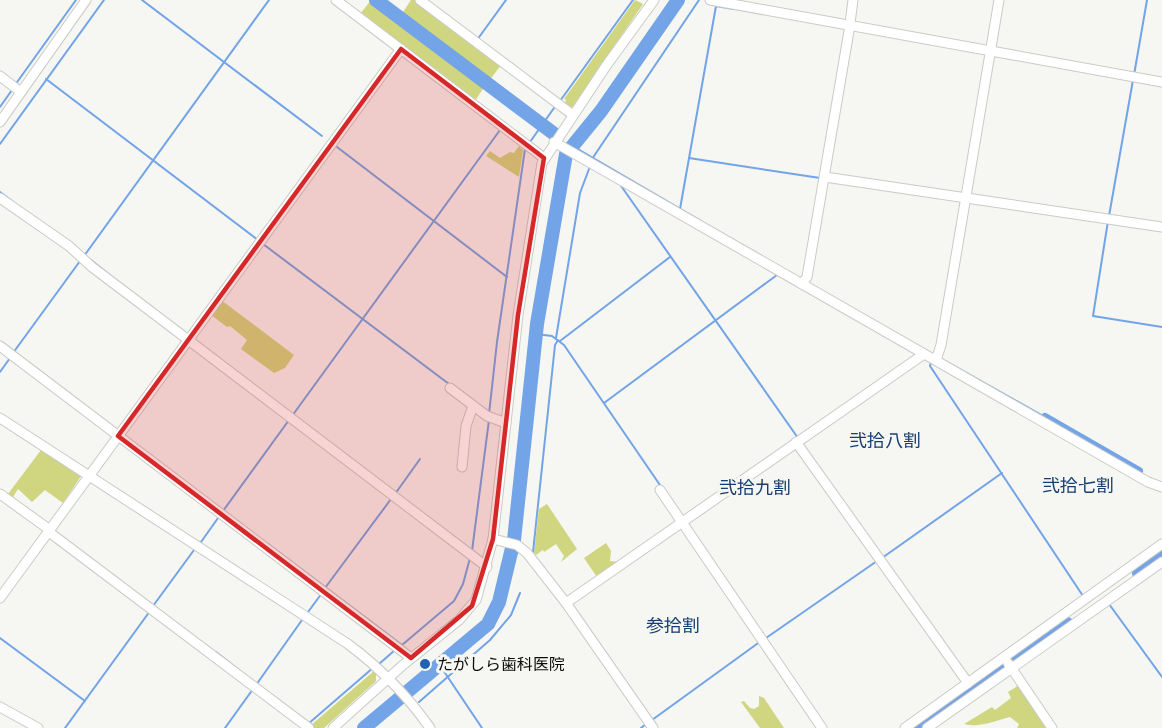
<svg xmlns="http://www.w3.org/2000/svg" width="1162" height="728" viewBox="0 0 1162 728" font-family="'Noto Sans','Noto Sans JP',sans-serif">
<style>
.green{fill:#cfd67f}
.lines{fill:none;stroke-linecap:round;stroke-linejoin:round}
.stream{stroke:#72a4e7;stroke-width:2}
.canal{stroke:#72a4e7;stroke-width:8}
.river{stroke:#72a4e7;stroke-width:14}
.minor-casing{stroke:#cacac6;stroke-width:11}
.minor{stroke:#fff;stroke-width:9}
.marked{fill:#d62828;fill-opacity:0.2;stroke:#d62828;stroke-width:4.5;stroke-linejoin:round}
.poi-dot{fill:#2262b3;stroke:#f6f6f2;stroke-width:2}
.labels{text-anchor:middle;dominant-baseline:central;stroke-width:6;stroke-linejoin:round;paint-order:stroke}
.poi-label{font-size:16px;fill:#0d0d0b;stroke:#f6f6f2;text-anchor:start}
.neighbourhood-label{font-size:18px;fill:#163e72;stroke:#f6f6f2}
</style>
<rect width="100%" height="100%" fill="#f6f6f2"/>
<!-- green -->
<g class="green">
<path d="M371,0L484,87L475,101L361,13Z"/>
<path d="M411,0H417L501,65L489,81L401,15Z"/>
<path d="M635,0L643,4L571,109L565,104L566,100L564,99Z"/>
<path d="M519,146L523,150L519,177L486,156L490,151L500,158L510,152L514,153Z"/>
<path d="M221,300L294,355L285,368L274,373L241,349L247,340L230,326L227,327L211,315Z"/>
<path d="M41,450L81,476L63,503L45,490L32,502L18,489L13,497L8,494Z"/>
<path d="M547,504L577,549L561,562L564,556L556,544L544,552L543,550L536,555L534,553L539,509Z"/>
<path d="M606,543L611,551L610,561L619,562L597,577L584,558Z"/>
<path d="M374,671L376,673V681L324,728H313L310,726Z"/>
<path d="M1021,684L1048,726L1045,728H1017L1019,724L1010,717C995,721 979,728 964,724L992,707L995,710L1011,698L1008,692Z"/>
<path d="M759,696L764,698L784,728H760L741,702L744,701L750,708L754,709L759,706Z"/>
</g>
<g class="lines">
<!-- stream -->
<g class="stream">
<path d="M142,0L322,136"/>
<path d="M716,6L734,9"/>
<path d="M477,40L506,0"/>
<path d="M1134,75L1147,0"/>
<path d="M46,79L258,240"/>
<path d="M15,85L76,0"/>
<path d="M560,101L633,0"/>
<path d="M0,107L12,90"/>
<path d="M530,142L554,108"/>
<path d="M0,144L104,0"/>
<path d="M571,145L701,221"/>
<path d="M337,147L507,277"/>
<path d="M689,158L820,178"/>
<path d="M592,159L699,0"/>
<path d="M619,183L798,438"/>
<path d="M0,192L12,201"/>
<path d="M680,209L716,6"/>
<path d="M1109,216L1133,80"/>
<path d="M1108,221L1093,316L1162,327"/>
<path d="M263,244L449,384"/>
<path d="M84,256L269,0"/>
<path d="M91,260L112,277"/>
<path d="M536,334L552,336L564,345L662,488"/>
<path d="M556,338L580,193L589,169"/>
<path d="M560,341L670,257"/>
<path d="M13,353L80,261"/>
<path d="M940,358L1045,417"/>
<path d="M931,362L930,366L1083,596"/>
<path d="M0,372L10,358"/>
<path d="M604,403L777,275"/>
<path d="M489,414L497,342L525,149"/>
<path d="M292,416L500,130"/>
<path d="M395,494L420,459"/>
<path d="M223,511L289,420"/>
<path d="M201,542L218,518"/>
<path d="M268,544L402,645"/>
<path d="M472,551L489,420"/>
<path d="M533,552L555,345L558,340"/>
<path d="M882,558L1002,473"/>
<path d="M325,588L391,499"/>
<path d="M1109,604L1162,677"/>
<path d="M153,606L194,550"/>
<path d="M308,612L322,593"/>
<path d="M0,638L85,701"/>
<path d="M766,638L877,561"/>
<path d="M402,645L454,601L463,584L470,558"/>
<path d="M216,652L240,671"/>
<path d="M379,664L395,650"/>
<path d="M439,664L482,728"/>
<path d="M256,685L302,620"/>
<path d="M974,686L975,688"/>
<path d="M419,702L490,640L511,615L520,593"/>
<path d="M652,720L761,641"/>
<path d="M308,724L374,667"/>
<path d="M65,728L150,611"/>
<path d="M225,728L253,689"/>
<path d="M641,728L646,724"/>
</g>
<!-- canal -->
<path class="canal" d="M1045,417L1139,471"/>
<!-- river -->
<g class="river">
<path d="M376,0L553,133"/>
<path d="M1139,573L1162,556"/>
<path d="M364,728L488,624L499,602L514,540L537,324L566,154L601,111L678,0"/>
<path d="M919,728L1067,624"/>
</g>
<defs>
<g id="minor">
<path d="M336,0L544,158"/>
<path d="M420,0L573,115"/>
<path d="M710,0L1162,82"/>
<path d="M0,76L21,92"/>
<path d="M0,122L86,0"/>
<path d="M554,142L1148,482L1162,487"/>
<path d="M825,177L1162,227"/>
<path d="M0,198L69,246L92,267L137,301L487,567"/>
<path d="M802,284L807,277L849,31L853,0"/>
<path d="M0,346L411,658"/>
<path d="M936,360L941,345L999,0"/>
<path d="M450,388L487,416L506,423"/>
<path d="M0,418L348,644C380,668 407,695 430,728"/>
<path d="M796,442L968,683"/>
<path d="M462,467L466,426L473,406"/>
<path d="M660,490L822,728"/>
<path d="M0,494L50,530"/>
<path d="M49,532L309,728"/>
<path d="M493,539L517,545L527,553L566,603L653,728"/>
<path d="M0,598L401,49"/>
<path d="M566,603L924,354"/>
<path d="M1008,663L1052,728"/>
<path d="M0,707L38,728"/>
<path d="M333,728L403,665L459,620L476,600L493,539L518,315L542,163L606,66L654,0"/>
<path d="M905,728L1162,544"/>
<path d="M927,728L1162,562"/>
</g>
</defs>
<!-- minor casing -->
<use href="#minor" class="minor-casing"/>
<!-- minor -->
<use href="#minor" class="minor"/>
</g>
<!-- marked area -->
<path class="marked" d="M401,49L544,158L518,315L493,539L472,606L411,658L118,436Z"/>
<!-- markers -->
<circle class="poi-dot" cx="425" cy="664" r="6"/>
<g class="labels">
<!-- poi labels -->
<g class="poi-label">
<text x="437" y="664">たがしら歯科医院</text>
</g>
<!-- neighbourhood labels -->
<g class="neighbourhood-label">
<text x="885" y="440">弐拾八割</text>
<text x="1078" y="485">弐拾七割</text>
<text x="755" y="487">弐拾九割</text>
<text x="673" y="625">参拾割</text>
</g>
</g>
</svg>
